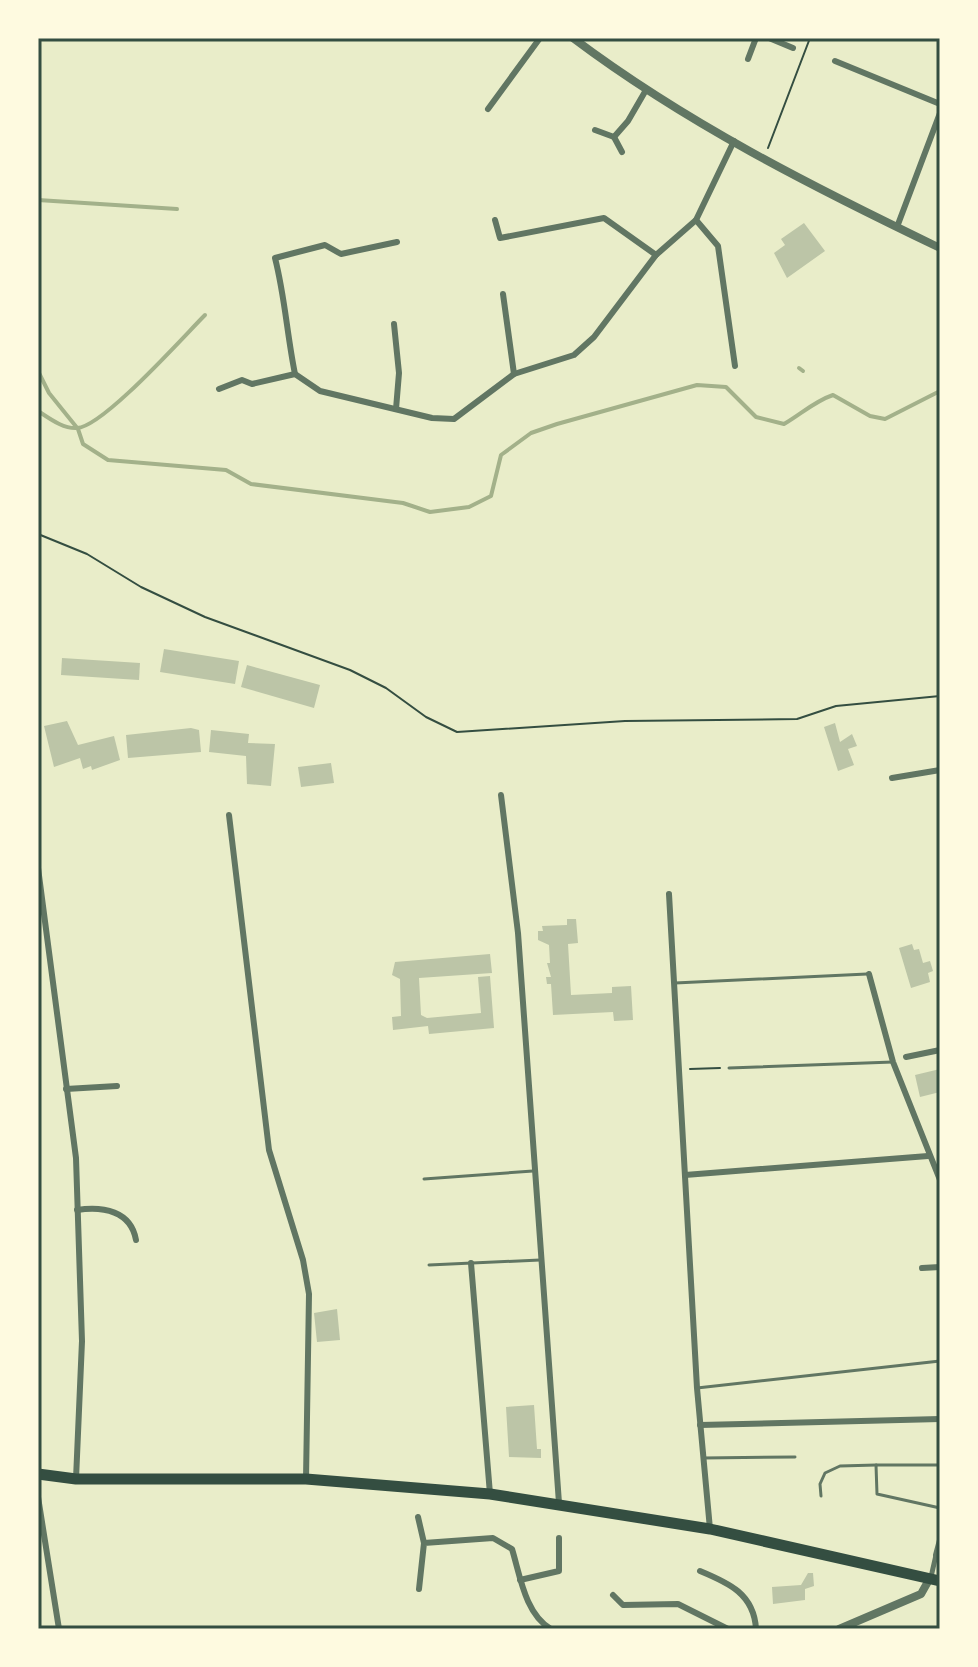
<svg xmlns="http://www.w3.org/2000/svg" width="978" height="1667" viewBox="0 0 978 1667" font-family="Raleway,sans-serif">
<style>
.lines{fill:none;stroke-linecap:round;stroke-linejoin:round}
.stream{stroke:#a3b18a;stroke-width:4}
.building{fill:#bcc5a7}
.path{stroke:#344e41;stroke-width:2}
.service{stroke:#617663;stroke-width:3}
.pedestrian{stroke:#617663;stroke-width:5}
.minor{stroke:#617663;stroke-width:6}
.tertiary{stroke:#617663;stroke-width:8}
.trunk{stroke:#344e41;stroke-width:11}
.neatline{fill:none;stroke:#344e41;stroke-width:3}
</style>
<rect width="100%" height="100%" fill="#e9edc9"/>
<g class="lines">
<!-- stream -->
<g class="stream">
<path d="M38,200L177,209"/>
<path d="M38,345L39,373L49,393L78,429L83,444L108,460L226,470L251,484L403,503L430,512L469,507L491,496L501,455L531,433L557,424L697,385L726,387L756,417L784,424C801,414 815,401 833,395L870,416L885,419L940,391"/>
<path d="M799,368L803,371"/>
<path d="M38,411C49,418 63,429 77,428C103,427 183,337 205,315"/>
</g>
</g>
<!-- building -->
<g class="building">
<path d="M804,223L825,251L787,278L774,253L785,245L781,239Z"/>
<path d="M164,649L239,661L235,684L160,672Z"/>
<path d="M62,658L140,663L139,680L61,675Z"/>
<path d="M247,665L320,685L314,708L241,687Z"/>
<path d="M67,721L78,745L114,736L120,760L92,770L91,766L83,769L80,758L54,767L44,726Z"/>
<path d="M835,723L840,742L852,734L857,746L848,749L854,765L838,771L824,727Z"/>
<path d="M191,728L199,730L201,752L128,758L126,735Z"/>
<path d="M211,730L249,734L248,743L275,744L271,786L247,784L246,756L209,752Z"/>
<path d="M331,763L334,783L301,787L298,767Z"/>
<path d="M567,919H576L578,943L568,944L571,995L612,993V987L631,986L633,1020L614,1021L613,1012L553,1015L551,984H547L546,977H551L547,963H550L549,945L538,940V931H543L542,926L567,925Z"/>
<path d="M912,944L914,950L919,949L923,963L930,961L933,971L928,973L930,982L911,988L899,948Z"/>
<path d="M490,954L492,973L419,978L421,1015L427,1018L481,1013L478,977L490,976L494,1028L429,1034L428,1026L393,1030L392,1017L401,1016L400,979L392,975L395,962Z"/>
<path d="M940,1069V1092L920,1097L915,1075Z"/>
<path d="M337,1309L340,1340L317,1342L314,1313Z"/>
<path d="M534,1405L537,1449H541V1458L509,1457L506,1407Z"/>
<path d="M808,1573H813L814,1586L805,1589V1600L773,1604L772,1587L801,1585Z"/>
</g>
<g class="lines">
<!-- path -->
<g class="path">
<path d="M768,148L810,38"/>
<path d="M38,534L87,554L141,587L205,617L350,670L386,688L426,717L457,732L625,721L797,719L836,706L940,696"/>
<path d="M690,1069L720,1068"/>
</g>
<!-- service -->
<g class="service">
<path d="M675,983L867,974"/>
<path d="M729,1068L893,1062"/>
<path d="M424,1179L533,1171"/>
<path d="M429,1265L540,1260"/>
<path d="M697,1388L940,1361"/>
<path d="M703,1458L795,1457"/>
<path d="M940,1465H876L877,1494L940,1508"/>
<path d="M821,1496L820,1484L825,1473L840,1466L876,1465"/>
</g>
<!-- pedestrian -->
<path class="pedestrian" d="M931,1577L936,1555"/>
<!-- minor -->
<g class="minor">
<path d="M769,38L793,48"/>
<path d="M748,59L756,38"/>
<path d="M835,61L940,104"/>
<path d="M488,109L540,38"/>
<path d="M595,130L614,137L628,121L646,90"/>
<path d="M614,137L622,152"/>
<path d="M495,220L500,238L604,218L656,255"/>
<path d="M696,220L718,246L735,366"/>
<path d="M897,227L940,113"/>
<path d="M397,242L341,254L325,245L275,258C285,297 287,335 295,374L320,391L432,418L454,419L514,374L574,355L594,337L656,255L696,220L734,141"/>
<path d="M503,294L514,374"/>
<path d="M394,324L399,373L396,409"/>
<path d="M219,389L242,380L252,384L295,374"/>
<path d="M892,778L940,770"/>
<path d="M501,795L518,933L559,1503"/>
<path d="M229,815L269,1150L303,1260L309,1294L306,1479"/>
<path d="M38,868L76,1158L82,1341L76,1479"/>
<path d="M669,894L697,1388L710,1529"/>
<path d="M869,974L893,1062L940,1180"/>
<path d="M906,1057L940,1050"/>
<path d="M66,1089L117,1086"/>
<path d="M685,1175L928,1156"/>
<path d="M77,1210C103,1206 131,1211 136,1240"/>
<path d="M471,1263L490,1494"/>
<path d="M922,1268L940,1267"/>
<path d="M700,1425L940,1419"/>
<path d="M38,1497L59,1629"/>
<path d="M418,1517L424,1543"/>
<path d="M936,1555L940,1540"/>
<path d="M700,1571C729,1583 754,1594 756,1629"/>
<path d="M520,1580L559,1571V1538"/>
<path d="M419,1589L424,1543L493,1538L512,1549C520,1575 525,1614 551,1629"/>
<path d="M613,1595L623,1605L678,1604L728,1629"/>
</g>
<!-- tertiary -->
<g class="tertiary">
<path d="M573,38C686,123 813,187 940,248"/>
<path d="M839,1629L921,1594L930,1578"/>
</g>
<!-- trunk -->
<path class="trunk" d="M38,1474L76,1479H306L490,1494L710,1529L940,1581"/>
</g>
<!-- border -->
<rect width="978" height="1667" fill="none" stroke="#fefae0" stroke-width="80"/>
<rect x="40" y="40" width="898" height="1587" class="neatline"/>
</svg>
